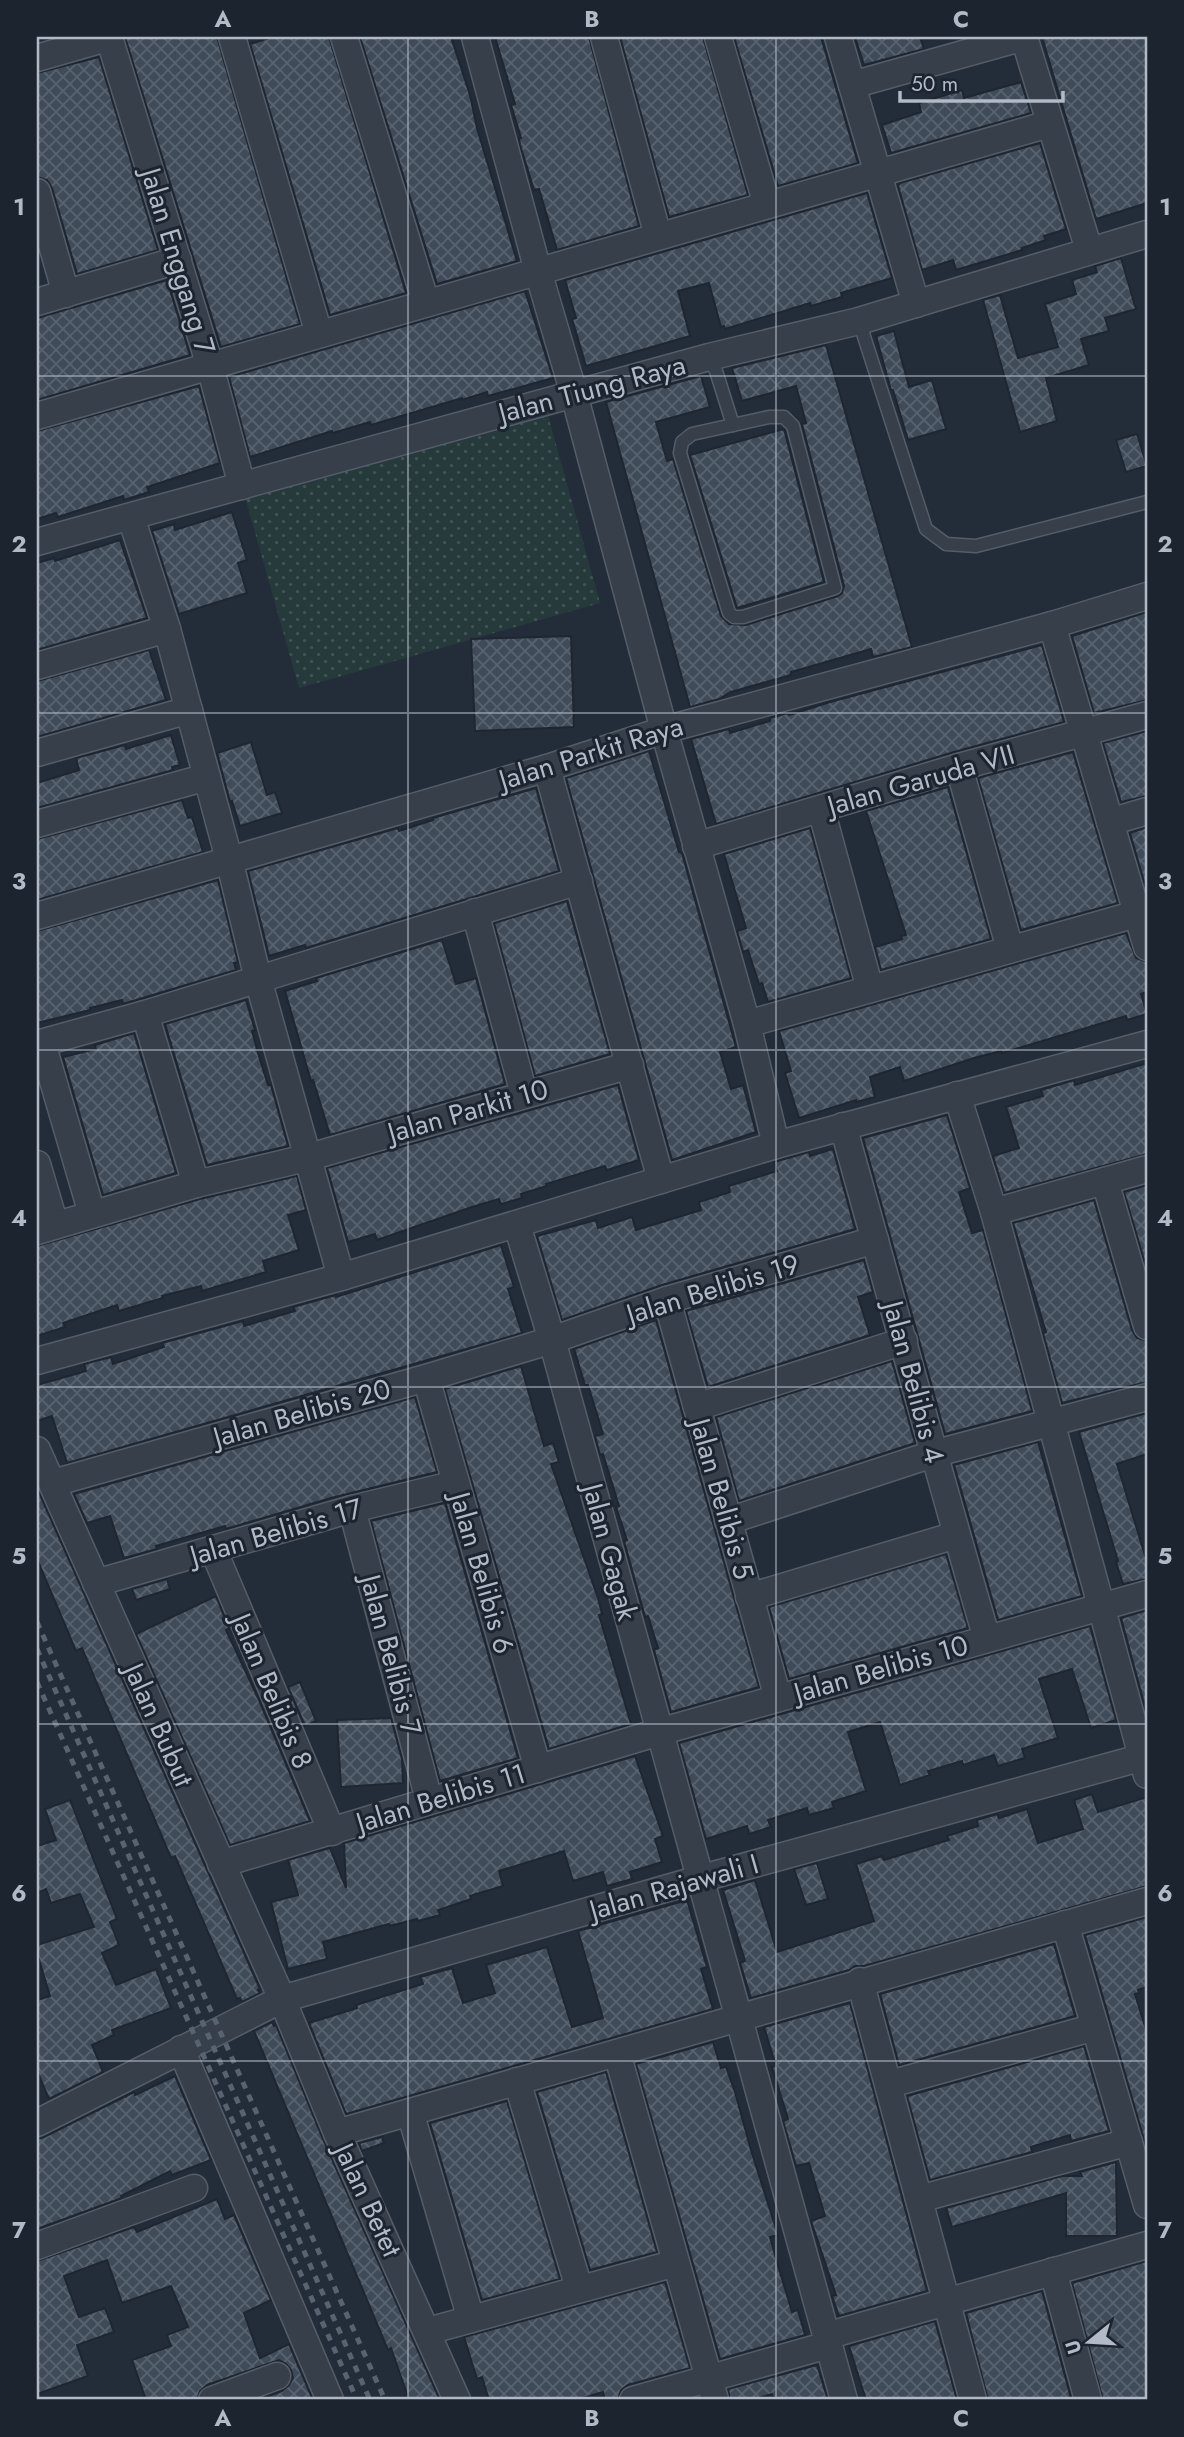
<svg xmlns="http://www.w3.org/2000/svg" width="1184" height="2437" viewBox="0 0 1184 2437" font-family="Jost,sans-serif">
<style>
.grass{fill:url(#grass-dots)}
.building{fill:url(#building-cross-hatch);stroke:#1e2631;stroke-width:2}
.lines{fill:none;stroke-linecap:round;stroke-linejoin:round}
.service-casing{stroke:#545d68;stroke-width:15}
.minor-casing{stroke:#545d68;stroke-width:29}
.service{stroke:#363f4a;stroke-width:12}
.minor{stroke:#363f4a;stroke-width:26}
.rail{stroke:#586371;stroke-width:5;stroke-dasharray:7 7;stroke-linecap:butt}
.grid{fill:none;stroke:#b1bac6;stroke-width:2;stroke-opacity:0.55}
.labels{text-anchor:middle;dominant-baseline:central;stroke-width:6;stroke-linejoin:round;paint-order:stroke}
.street-label{font-size:28px;fill:#b1bac6;stroke:#1c242f}
.neatline{fill:none;stroke:#b1bac6;stroke-width:2.5}
.grid-label{font-size:23px;text-anchor:middle;font-weight:bold;fill:#b1bac6}
</style>
<defs>
<pattern id="grass-dots" width="8" height="8" patternUnits="userSpaceOnUse" patternTransform="scale(1.75)"><rect width="8" height="8" fill="#263a3c"/><path d="M2 2h.1M6 6h.1" fill="none" stroke="#435457" stroke-width="1.8" stroke-linecap="round"/></pattern>
<pattern id="building-cross-hatch" width="8" height="8" patternUnits="userSpaceOnUse" patternTransform="scale(1.75)"><rect width="8" height="8" fill="#3f4b59"/><path d="M0 0l8 8M0 8l8-8" fill="none" stroke="#58636f"/></pattern>
</defs>
<rect width="100%" height="100%" fill="#232d3a"/>
<!-- grass -->
<path class="grass" d="M547,412L600,603L299,688L245,497Z"/>
<!-- building -->
<g class="building">
<path d="M125,37H217L300,324L221,347Z"/>
<path d="M273,37H329L406,293L330,315L250,44Z"/>
<path d="M360,37H451L470,95L477,128L517,261L437,284Z"/>
<path d="M495,37H589L639,226L557,250L539,189L534,190L520,145L519,138H521L511,105L515,104Z"/>
<path d="M620,37H703L748,195L669,217Z"/>
<path d="M734,37H821L858,163L778,186Z"/>
<path d="M855,37H920L924,49L864,65Z"/>
<path d="M1042,37H1147V203L1096,219Z"/>
<path d="M99,57L158,250L77,274L52,188L47,180L37,177V73Z"/>
<path d="M1021,82L1031,113L891,153L882,125L921,112L919,103L962,90L964,98Z"/>
<path d="M1040,143L1066,229L1044,236L1046,240L1022,248V250L956,270L953,260L922,270L898,186L900,183Z"/>
<path d="M867,193L892,278L841,293L842,297L811,306L810,303L725,329L724,326L721,327L709,283L678,291L690,336L586,366L572,319L576,318L565,280Z"/>
<path d="M1121,258L1136,309L1105,318L1109,331L1081,339L1089,365L1046,378L1057,421L1020,432L983,300L1000,295L1018,358L1058,347L1045,304L1076,294L1072,280L1097,272L1095,266Z"/>
<path d="M167,280L190,355L37,400V318Z"/>
<path d="M525,291L553,378L488,396L487,392L462,400V398L371,425L370,422L333,433L332,431L250,457L229,377Z"/>
<path d="M894,331L909,387L932,380L946,429L908,440L893,390H891L876,336Z"/>
<path d="M826,345L912,647L873,657L871,649L791,672V675L731,692L719,699L690,707L606,402L701,376L710,407L656,422L667,461L673,459L721,616L729,624L746,625L838,596L842,593L844,586L802,424L806,423L796,386L742,401L732,368Z"/>
<path d="M199,386L220,463L147,487L149,492L124,500L123,496L58,517L56,513L37,519V431Z"/>
<path d="M784,429L824,582L737,608L690,455Z"/>
<path d="M1137,434L1147,466L1126,472L1116,440Z"/>
<path d="M232,512L247,560L238,563L247,593L179,614L152,531L174,524L175,530Z"/>
<path d="M120,540L147,618L37,650V563L54,558L55,561Z"/>
<path d="M1147,612V700L1094,713L1072,636Z"/>
<path d="M571,636L574,727L475,731L471,639Z"/>
<path d="M1042,645L1064,722L954,752L716,824L691,739L729,729L730,733L770,721V718L788,713L789,715L830,702Z"/>
<path d="M149,650L166,700L37,737V681Z"/>
<path d="M1147,731V796L1121,802L1103,743Z"/>
<path d="M171,735L180,765L172,767L173,770L37,808V783L79,770L76,758L125,745L126,749Z"/>
<path d="M251,742L267,795L275,792L282,813L240,826L232,801L230,802L217,753Z"/>
<path d="M649,751L679,852L682,853L736,1047L720,1052L731,1089L743,1085L756,1132L672,1160L566,778Z"/>
<path d="M1073,752L1118,903L1021,930L978,778Z"/>
<path d="M948,787L991,939L881,970L875,947L902,939L901,936L906,935L866,811Z"/>
<path d="M536,788L559,871L306,948L305,945L269,956L248,871L398,828L399,831L433,820V818Z"/>
<path d="M182,800L188,818L192,817L203,852L37,900V839Z"/>
<path d="M1147,827V892L1130,833Z"/>
<path d="M810,828L851,978L768,1002L762,983L759,984L748,950L743,952L737,931L746,928L724,854Z"/>
<path d="M218,880L238,962L234,963L236,970L123,1004L122,1000L90,1008V1010L37,1023V931Z"/>
<path d="M567,901L610,1054L535,1076L494,923Z"/>
<path d="M1126,933L1136,958L1147,962V992L1141,994L1147,1014L1127,1020L1126,1016L1002,1053L1001,1051L974,1058L904,1081L900,1067L870,1077L875,1097L856,1102V1100L799,1118L785,1073L791,1071L779,1031Z"/>
<path d="M442,940L456,984L476,978L505,1084L330,1135L313,1080L311,1081L285,991L317,981L316,978Z"/>
<path d="M246,1000L255,1030L252,1031L258,1053L268,1085H271L288,1146L207,1165L165,1024Z"/>
<path d="M134,1033L176,1173L103,1195L63,1057L96,1049L95,1045Z"/>
<path d="M1147,1063V1154L1004,1193L993,1156L1019,1148L1006,1107L1043,1096L1041,1090L1074,1080L1075,1085Z"/>
<path d="M618,1085L639,1160L607,1170L605,1166L546,1184L547,1186L521,1194L522,1198L501,1204L499,1199L472,1207L377,1240L375,1234L348,1242L327,1168Z"/>
<path d="M947,1115L970,1188L959,1192L972,1233L983,1230L1032,1411L945,1434L863,1138Z"/>
<path d="M833,1149L855,1229L662,1285L562,1320L537,1236L596,1220L598,1228L632,1217L636,1230L701,1210L699,1202L730,1192L729,1186L777,1171L774,1162L809,1152L810,1156Z"/>
<path d="M297,1176L306,1210L288,1215L299,1250L263,1261L266,1272L202,1291L201,1286L162,1296L163,1298L119,1311L117,1305L63,1323L65,1327L37,1336V1246L200,1199Z"/>
<path d="M1147,1185V1270L1124,1192Z"/>
<path d="M1094,1200L1132,1330L1137,1338L1147,1341V1382L1062,1403L1043,1333L1046,1332L1013,1223Z"/>
<path d="M501,1245L514,1287L508,1289L522,1333L67,1463L52,1416L37,1421V1385L86,1371L84,1364L111,1357L113,1364L164,1347L162,1343L243,1321L244,1326L295,1311L293,1307L336,1295V1297Z"/>
<path d="M864,1260L873,1292L858,1297L870,1335L708,1387L686,1311Z"/>
<path d="M656,1320L759,1687L671,1712L654,1650L658,1648L648,1616L645,1617L624,1541L627,1540L616,1507L619,1506L603,1454L600,1455L595,1436L603,1434L588,1385H585L574,1349Z"/>
<path d="M892,1361L915,1443L739,1501L716,1417Z"/>
<path d="M521,1366L544,1446L553,1443L559,1462L551,1464L598,1598L602,1614L599,1615L631,1724L549,1749L445,1389Z"/>
<path d="M415,1397L437,1472L331,1498L226,1529L225,1526L156,1546L157,1549L124,1558L110,1516L87,1523L74,1494Z"/>
<path d="M1147,1413V1454L1117,1464L1147,1562V1579L1123,1584L1116,1562L1118,1561L1079,1432Z"/>
<path d="M1038,1442L1082,1596L998,1620L954,1465Z"/>
<path d="M37,1488L260,1989L258,1990L260,1993L242,2002L240,1998L237,1999L175,1856L171,1858L82,1648L76,1651L37,1559Z"/>
<path d="M445,1503L518,1758L440,1781L371,1521Z"/>
<path d="M946,1554L968,1628L789,1679L769,1607Z"/>
<path d="M167,1579L170,1589L136,1600L132,1589Z"/>
<path d="M216,1596L229,1628L226,1630L259,1700L310,1821L230,1845L136,1634Z"/>
<path d="M1147,1610V1710L1146,1711L1121,1618Z"/>
<path d="M1090,1626L1116,1720L1091,1728L1072,1669L1039,1679L1058,1738L1022,1749L1025,1758L998,1766L994,1755L963,1765L962,1761L928,1771L930,1775L900,1785L880,1722L848,1732L866,1791L832,1802L834,1808L809,1815L807,1808L768,1820L771,1827L749,1834L747,1826L706,1839L679,1743Z"/>
<path d="M300,1682L316,1721L305,1726L288,1687Z"/>
<path d="M391,1718L402,1759L403,1783L341,1787L337,1720Z"/>
<path d="M635,1756L663,1836L655,1839L662,1862L630,1872L632,1879L607,1886L603,1872L573,1881L564,1851L499,1871L503,1886L470,1896L471,1899L438,1910L440,1915L418,1921L417,1919L390,1926L389,1924L323,1942L327,1959L288,1969L271,1902L298,1895L288,1860L330,1848L346,1888L344,1843Z"/>
<path d="M1092,1794L1098,1812L1147,1797V1886L864,1966H855L849,1970L751,1998L740,1963L745,1961L723,1890L755,1880L777,1952L874,1921L856,1864L882,1856L884,1860L949,1840L947,1836L978,1826L977,1820L997,1814L999,1818L1027,1809L1038,1843L1083,1829L1074,1800Z"/>
<path d="M70,1800L117,1919L110,1922L119,1945L102,1953L116,1985L156,1969L171,2008L112,2030L114,2035L92,2045L103,2072L49,2099L37,2071V2000L50,1996L37,1953V1945L94,1927L80,1894L51,1903L46,1889L37,1893V1846L56,1840L45,1809Z"/>
<path d="M817,1863L828,1899L806,1905L794,1869Z"/>
<path d="M687,1900L707,1967L701,1969L713,2009L346,2114L309,2023L357,2008L356,2005L423,1984L420,1977L452,1968L463,2003L495,1993L486,1965L547,1947L572,2027L603,2018L578,1931Z"/>
<path d="M1147,1917V1987L1138,1990L1139,1993L1135,1994L1147,2033V2150L1085,1935Z"/>
<path d="M1054,1944L1075,2016L899,2065L880,1994Z"/>
<path d="M850,2003L927,2291L839,2316L832,2296L836,2295L811,2221L825,2216L809,2163L796,2166L783,2121L788,2119L772,2067L776,2066L764,2027Z"/>
<path d="M272,2022L274,2026L276,2025L323,2139L440,2400H409L391,2348L388,2350L254,2031Z"/>
<path d="M713,2042L721,2068L726,2067L735,2092L751,2150L778,2235L770,2237L777,2262L792,2312L798,2310L805,2335L720,2359L636,2064Z"/>
<path d="M1084,2046L1109,2131L1071,2141L1070,2135L1031,2147L1032,2152L930,2180L907,2096Z"/>
<path d="M606,2072L657,2252L590,2270L537,2092Z"/>
<path d="M175,2076L211,2160L172,2175L170,2171L121,2196L122,2198L37,2229V2139L44,2137L134,2092L135,2095Z"/>
<path d="M507,2101L560,2279L482,2300L430,2123Z"/>
<path d="M382,2137L384,2143L362,2151L359,2143Z"/>
<path d="M1116,2162L1117,2236H1066V2193L952,2227L946,2208L1062,2176H1082L1080,2172Z"/>
<path d="M217,2199L225,2219L234,2215L271,2300L244,2313L260,2358L289,2344L313,2400H257L282,2391L289,2385L293,2378L291,2370L286,2364L279,2360L207,2385L200,2391L197,2400H146L132,2360L171,2346L167,2335L188,2327L171,2286L122,2303L107,2260L64,2276L79,2317L105,2308L114,2332L77,2345L88,2376L37,2394V2261L134,2227L137,2232Z"/>
<path d="M1147,2261V2400H1103L1072,2283Z"/>
<path d="M665,2282L690,2368L628,2385L621,2390L618,2400H605L603,2392L576,2400H489L482,2377L477,2379L464,2337Z"/>
<path d="M1042,2291L1071,2398L1063,2400H988L966,2313Z"/>
<path d="M935,2321L957,2400H866L849,2346Z"/>
<path d="M817,2365L828,2400H774L772,2394L752,2400H730L728,2389Z"/>
</g>
<g class="lines">
<defs>
<g id="service">
<path d="M859,321L926,529L946,544L976,546L1147,502"/>
<path d="M709,357L716,371L733,425"/>
<path d="M769,417H784L793,426L835,588L743,617H734L729,613L680,453L682,442L692,434Z"/>
</g>
<g id="minor">
<path d="M109,37L210,366L242,486"/>
<path d="M232,37L319,334"/>
<path d="M344,37L426,303"/>
<path d="M475,37L538,271L574,394L664,730L747,1024L776,1145"/>
<path d="M604,37L658,236"/>
<path d="M718,37L767,205"/>
<path d="M838,37L916,304"/>
<path d="M1024,37L1089,250"/>
<path d="M37,58L110,37"/>
<path d="M852,85L1024,37"/>
<path d="M37,192L66,294"/>
<path d="M37,302L178,260"/>
<path d="M37,416L1049,124"/>
<path d="M131,517L167,629L229,859L258,979L341,1277"/>
<path d="M37,542L709,357L859,321L1147,234"/>
<path d="M1052,625L1147,947"/>
<path d="M37,666L167,629"/>
<path d="M37,753L189,710"/>
<path d="M959,767L1010,949"/>
<path d="M547,768L661,1180"/>
<path d="M821,809L870,989"/>
<path d="M1110,822L1147,811"/>
<path d="M37,824L207,777"/>
<path d="M696,846L959,767L1147,715"/>
<path d="M475,912L524,1094"/>
<path d="M37,916L547,768L664,730L1052,625L1147,596"/>
<path d="M145,1014L196,1184"/>
<path d="M747,1024L1147,911"/>
<path d="M42,1043L92,1214"/>
<path d="M37,1044L145,1014L579,881"/>
<path d="M957,1095L994,1212L1147,1775"/>
<path d="M843,1126C891,1297 937,1468 987,1639"/>
<path d="M37,1164L55,1225"/>
<path d="M1105,1181L1147,1326"/>
<path d="M994,1212L1147,1169"/>
<path d="M517,1225L552,1340L844,2400"/>
<path d="M37,1231L196,1184L306,1158L630,1065"/>
<path d="M667,1300L778,1698"/>
<path d="M37,1361L341,1277L776,1145L1147,1044"/>
<path d="M426,1378L538,1769"/>
<path d="M697,1407L904,1341"/>
<path d="M37,1450L282,1999L337,2133L457,2400"/>
<path d="M53,1483L426,1378L552,1340L667,1300L875,1240"/>
<path d="M352,1509L429,1800"/>
<path d="M728,1521L933,1454L1147,1397"/>
<path d="M213,1549L332,1832"/>
<path d="M96,1583L352,1509L456,1484"/>
<path d="M749,1597L956,1535"/>
<path d="M221,1864L659,1732L1147,1594"/>
<path d="M1065,1924L1147,2205"/>
<path d="M860,1981L973,2400"/>
<path d="M181,2049L330,2400"/>
<path d="M617,2053L715,2400"/>
<path d="M517,2081L579,2288"/>
<path d="M890,2084L1095,2027"/>
<path d="M410,2112L471,2319"/>
<path d="M37,2123L282,1999L699,1879L1147,1756"/>
<path d="M337,2133L1147,1901"/>
<path d="M919,2199L1129,2142"/>
<path d="M37,2246L194,2188"/>
<path d="M1053,2271L1088,2400"/>
<path d="M428,2331L676,2263"/>
<path d="M826,2336L1147,2245"/>
<path d="M212,2400L277,2376"/>
<path d="M633,2400L828,2345"/>
</g>
</defs>
<!-- service casing -->
<use href="#service" class="service-casing"/>
<!-- minor casing -->
<use href="#minor" class="minor-casing"/>
<!-- service -->
<use href="#service" class="service"/>
<!-- minor -->
<use href="#minor" class="minor"/>
<!-- rail -->
<g class="rail">
<path d="M37,1622L385,2400"/>
<path d="M37,1649L370,2400"/>
<path d="M37,1682L357,2400"/>
</g>
</g>
<!-- grid -->
<path class="grid" d="M408,37V2400M776,37V2400M37,376H1147M37,713H1147M37,1050H1147M37,1387H1147M37,1724H1147M37,2061H1147"/>
<g class="labels">
<!-- street labels -->
<g class="street-label">
<text transform="translate(178 261) rotate(73)">Jalan Enggang 7</text>
<text transform="translate(592 389) rotate(-15)">Jalan Tiung Raya</text>
<text transform="translate(591 753) rotate(-17)">Jalan Parkit Raya</text>
<text transform="translate(921 780) rotate(-16)">Jalan Garuda VII</text>
<text transform="translate(468 1111) rotate(-16)">Jalan Parkit 10</text>
<text transform="translate(713 1289) rotate(-17)">Jalan Belibis 19</text>
<text transform="translate(914 1382) rotate(75)">Jalan Belibis 4</text>
<text transform="translate(302 1413) rotate(-16)">Jalan Belibis 20</text>
<text transform="translate(722 1499) rotate(74)">Jalan Belibis 5</text>
<text transform="translate(276 1532) rotate(-16)">Jalan Belibis 17</text>
<text transform="translate(610 1552) rotate(75)">Jalan Gagak</text>
<text transform="translate(482 1573) rotate(74)">Jalan Belibis 6</text>
<text transform="translate(391 1655) rotate(75)">Jalan Belibis 7</text>
<text transform="translate(881 1669) rotate(-16)">Jalan Belibis 10</text>
<text transform="translate(272 1691) rotate(67)">Jalan Belibis 8</text>
<text transform="translate(159 1725) rotate(66)">Jalan Bubut</text>
<text transform="translate(441 1798) rotate(-17)">Jalan Belibis 11</text>
<text transform="translate(674 1887) rotate(-16)">Jalan Rajawali I</text>
<text transform="translate(368 2200) rotate(65)">Jalan Betet</text>
</g>
</g>
<!-- border -->
<rect width="1184" height="2437" fill="none" stroke="#1c242f" stroke-width="77"/>
<!-- north arrow -->
<g transform="translate(1089 2342) rotate(252)" stroke="#1c242f" stroke-width="5" paint-order="stroke">
<path d="M0-5L12 26L0 18L-12 26Z" fill="#b1bac6"/>
<text y="-10" font-size="19" font-weight="bold" text-anchor="middle" fill="#b1bac6">U</text>
</g>
<!-- scale -->
<path d="M900 91v10h163v-10" fill="none" stroke="#b1bac6" stroke-width="3.5"/>
<text x="911" y="91" font-size="21" fill="#b1bac6" stroke="#1c242f" stroke-width="5" paint-order="stroke">50 m</text>
<rect x="38" y="38" width="1108" height="2360" class="neatline"/>
<g class="grid-label">
<text x="223" y="27">A</text>
<text x="592" y="27">B</text>
<text x="961" y="27">C</text>
<text x="19" y="215">1</text>
<text x="1165" y="215">1</text>
<text x="19" y="552">2</text>
<text x="1165" y="552">2</text>
<text x="19" y="889">3</text>
<text x="1165" y="889">3</text>
<text x="19" y="1226">4</text>
<text x="1165" y="1226">4</text>
<text x="19" y="1564">5</text>
<text x="1165" y="1564">5</text>
<text x="19" y="1901">6</text>
<text x="1165" y="1901">6</text>
<text x="19" y="2238">7</text>
<text x="1165" y="2238">7</text>
<text x="223" y="2426">A</text>
<text x="592" y="2426">B</text>
<text x="961" y="2426">C</text>
</g>
</svg>
